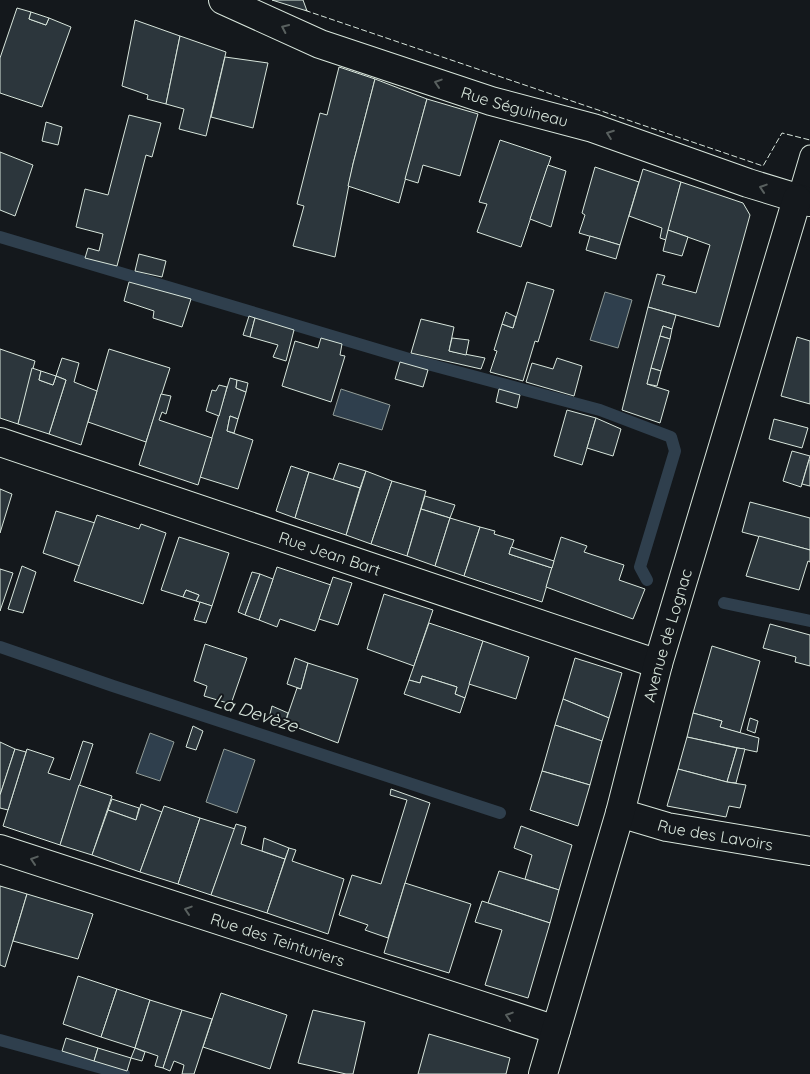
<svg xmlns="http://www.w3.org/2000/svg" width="810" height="1074" viewBox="0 0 810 1074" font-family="Quicksand,sans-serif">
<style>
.water{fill:#2f3f4d;stroke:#939e99}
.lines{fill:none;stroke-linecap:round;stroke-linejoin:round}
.stream{stroke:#2f3f4d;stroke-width:12}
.building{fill:#2c363c;stroke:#d8e6dc}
.service-casing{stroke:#d8e6dc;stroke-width:21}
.minor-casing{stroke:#d8e6dc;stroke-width:30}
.service{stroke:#14181c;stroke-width:19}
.minor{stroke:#14181c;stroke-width:28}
.fence{stroke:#d8e6dc;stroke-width:1;stroke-dasharray:6 2.5;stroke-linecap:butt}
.oneway{stroke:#59605f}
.labels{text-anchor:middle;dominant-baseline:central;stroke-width:4;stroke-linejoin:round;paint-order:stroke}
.street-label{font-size:16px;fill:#d8e6dc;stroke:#14181c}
.water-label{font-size:18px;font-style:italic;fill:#d8e6dc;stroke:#14181c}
</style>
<rect width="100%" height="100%" fill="#14181c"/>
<!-- water -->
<g class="water">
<path d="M605,292L632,300L618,348L590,340Z"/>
<path d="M341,389L390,405L382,430L333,415Z"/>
<path d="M150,733L174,742L160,781L136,773Z"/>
<path d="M224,749L255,760L237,813L206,802Z"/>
</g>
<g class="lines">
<!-- stream -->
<g class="stream">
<path d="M0,237L409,359L600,410L671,437L675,451L640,567L647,580"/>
<path d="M724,603L810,621"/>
<path d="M0,647L113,686L500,813"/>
<path d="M0,1040L124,1074"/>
</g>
</g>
<!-- building -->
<g class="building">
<path d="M272,0H303L307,11Z"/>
<path d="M17,8L31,12L29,19L46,25L49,18L71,27L42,107L0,93V58Z"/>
<path d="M31,12L49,18L46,25L29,19Z"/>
<path d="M135,20L180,36L166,104L147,99L148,95L122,86Z"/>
<path d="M180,36L226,52L206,136L179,129L184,109L166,104Z"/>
<path d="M225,57L268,63L253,128L211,117Z"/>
<path d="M339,67L375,79L353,164L335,257L293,246L304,206L297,204L320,113L327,115Z"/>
<path d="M375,79L427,99L399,203L348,186L353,164Z"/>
<path d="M427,99L478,114L460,176L423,165L418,183L405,179Z"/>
<path d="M129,115L161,123L152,157L146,155L117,266L85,258L88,248L99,251L103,234L76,227L85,189L108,195Z"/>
<path d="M46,122L62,127L58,145L42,141Z"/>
<path d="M500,140L551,157L521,247L477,232L487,204L479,202Z"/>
<path d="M0,152L33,165L15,216L0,210Z"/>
<path d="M548,165L566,171L551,227L530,219Z"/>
<path d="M595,167L639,182L620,245L579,233L585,215L582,213Z"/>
<path d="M643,169L681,182L666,240L660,238L662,228L629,216Z"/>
<path d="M681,182L743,203L750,215L719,327L648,307L657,274L665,276L662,284L696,293L710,245L668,230Z"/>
<path d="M668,230L688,237L682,256L663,251Z"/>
<path d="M590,236L620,245L616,259L586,250Z"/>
<path d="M139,254L166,261L162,277L135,271Z"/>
<path d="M129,282L191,299L182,327L153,318L154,311L124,301Z"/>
<path d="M527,282L554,290L538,342L535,341L523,381L490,372L497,351L494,350L502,324L513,328Z"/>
<path d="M648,307L676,315L672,329L663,326L647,384L669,391L660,423L622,410Z"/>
<path d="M506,312L516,317L513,328L502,324Z"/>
<path d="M249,316L255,318L250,337L243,335Z"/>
<path d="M255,318L294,330L286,361L273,357L278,345L250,337Z"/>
<path d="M421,319L454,327L449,351L485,358L481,369L411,353Z"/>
<path d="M663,326L672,329L670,339L660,336Z"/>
<path d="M660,336L670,339L661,371L651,368Z"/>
<path d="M797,337L810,341V404L781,396Z"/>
<path d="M321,338L342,344L340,355L345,356L331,402L282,386L295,341L318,348Z"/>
<path d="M452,338L469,340L466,355L449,351Z"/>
<path d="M0,349L35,361L18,424L0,418Z"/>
<path d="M109,349L170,368L146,442L88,422Z"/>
<path d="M62,358L79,363L74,382L97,391L81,445L49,434L66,380L56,376Z"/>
<path d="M557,358L582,366L574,396L526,382L532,363L553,369Z"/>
<path d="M400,362L428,370L423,387L395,379Z"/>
<path d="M32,368L41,371L39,380L53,385L56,376L66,380L49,434L18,424Z"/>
<path d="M651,368L661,371L657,386L647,384Z"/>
<path d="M41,371L56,376L53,385L39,380Z"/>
<path d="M230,378L237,380L236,388L246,392L238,419L230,416L227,431L253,440L238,489L200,477Z"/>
<path d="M237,380L248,383L246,392L236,388Z"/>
<path d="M219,385L227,387L219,416L206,411L212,390L216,391Z"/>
<path d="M499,389L520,395L517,408L496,402Z"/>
<path d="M161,394L171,396L166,414L162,412L159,420L212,438L198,485L139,465Z"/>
<path d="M567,410L596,418L582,465L554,456Z"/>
<path d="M230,416L238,419L234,433L227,431Z"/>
<path d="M596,418L621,429L613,456L587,448Z"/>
<path d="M774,419L808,428L802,448L769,439Z"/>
<path d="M792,451L810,456L801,487L783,481Z"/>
<path d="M809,460H810V486L802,484Z"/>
<path d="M339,463L366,471L360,488L333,480Z"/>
<path d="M291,466L309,472L295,518L276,511Z"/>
<path d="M366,471L392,481L371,544L346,535Z"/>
<path d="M309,472L360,488L346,535L295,518Z"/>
<path d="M392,481L426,491L407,556L371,544Z"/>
<path d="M0,489L12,494L0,533Z"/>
<path d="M425,496L455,505L450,518L421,509Z"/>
<path d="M750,502L810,518V550L742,532Z"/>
<path d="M421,509L450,518L435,566L407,556Z"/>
<path d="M56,511L95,523L80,566L43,553Z"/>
<path d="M97,515L139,529L141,524L166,533L143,604L74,581Z"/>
<path d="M450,518L480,527L464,576L435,566Z"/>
<path d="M480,527L495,531L494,534L514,540L509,554L552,568L542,602L464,576Z"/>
<path d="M759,536L810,550V562L808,561L799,590L746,576Z"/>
<path d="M179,537L229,553L212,606L196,601L199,595L186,590L183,597L161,590Z"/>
<path d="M561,537L587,546L584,552L624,565L619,580L645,589L633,619L546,587Z"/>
<path d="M511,547L554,561L552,568L509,554Z"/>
<path d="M22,566L36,572L23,613L8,609Z"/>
<path d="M277,567L331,585L315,631L280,619L277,627L259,620Z"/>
<path d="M0,569L13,573L0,611Z"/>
<path d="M252,572L260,574L245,615L238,612Z"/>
<path d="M260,574L273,579L259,620L245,615Z"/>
<path d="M333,577L352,583L338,625L319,619Z"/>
<path d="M186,590L199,595L196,601L183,597Z"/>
<path d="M384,594L433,610L414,666L367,649Z"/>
<path d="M200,602L212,606L206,623L194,620Z"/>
<path d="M429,623L483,641L465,698L455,694L457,687L422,676L420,683L409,680Z"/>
<path d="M770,624L810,635V666L795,662L796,657L763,648Z"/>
<path d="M483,641L529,657L516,699L469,684Z"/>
<path d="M205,644L247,658L231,704L204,696L207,686L194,681Z"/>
<path d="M712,646L760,661L740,733L720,727L722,721L693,713Z"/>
<path d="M295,658L308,663L301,689L287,684Z"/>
<path d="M575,658L622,673L609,718L563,699Z"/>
<path d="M308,663L358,679L338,743L285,723L297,688L301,689Z"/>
<path d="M422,676L457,687L455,694L465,698L460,713L404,694L409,680L420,683Z"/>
<path d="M563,699L609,718L602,741L555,725Z"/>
<path d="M272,706L288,713L285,723L269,718Z"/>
<path d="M693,713L722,721L720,727L759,738L757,752L687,737Z"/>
<path d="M750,718L758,721L755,733L747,730Z"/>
<path d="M555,725L602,741L590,785L542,771Z"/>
<path d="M193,726L203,731L196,750L186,747Z"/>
<path d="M687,737L737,748L727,782L678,769Z"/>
<path d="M83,741L93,744L60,845L3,826L27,749L54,758L48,773L70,780Z"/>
<path d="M0,742L15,749L0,795Z"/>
<path d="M737,748L745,749L736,783L727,782Z"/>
<path d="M15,749L26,752L8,810L0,808V795Z"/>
<path d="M678,769L727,782L746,785L740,808L729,806L726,817L667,806Z"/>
<path d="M542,771L590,785L578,826L530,810Z"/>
<path d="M79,785L112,796L92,855L60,845Z"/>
<path d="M391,789L430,803L388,938L365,930L368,925L339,915L352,875L381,884L407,800L390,795Z"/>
<path d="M112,799L139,808L136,820L108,810Z"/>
<path d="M141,804L162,812L140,872L92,855L108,810L136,820Z"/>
<path d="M164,806L200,818L178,884L140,872Z"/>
<path d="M200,818L235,829L211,895L178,884Z"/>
<path d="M236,824L246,827L241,844L285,859L267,913L211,895Z"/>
<path d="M521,826L572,845L559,890L525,879L532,855L514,848Z"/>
<path d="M264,838L289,848L285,859L262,851Z"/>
<path d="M289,848L296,850L292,861L344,879L328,934L267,913Z"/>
<path d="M499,871L559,890L550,923L488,903Z"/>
<path d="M405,883L471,904L449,973L384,953Z"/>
<path d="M0,886L27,894L5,967L0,965Z"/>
<path d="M27,894L93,914L78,959L13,941Z"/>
<path d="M482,901L550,923L528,998L485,985L502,930L475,922Z"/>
<path d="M78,976L117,989L101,1037L63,1024Z"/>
<path d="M117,989L150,1000L135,1048L101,1037Z"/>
<path d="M221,993L287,1015L270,1069L203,1047Z"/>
<path d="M150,1000L182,1010L163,1068L155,1066L158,1056L135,1048Z"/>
<path d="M182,1010L212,1019L194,1074H182L184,1065L174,1061L170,1071L163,1068Z"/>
<path d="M313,1010L365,1022L353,1074H346L298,1063Z"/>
<path d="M429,1034L510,1058L506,1074H418Z"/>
<path d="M66,1038L98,1048L94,1061L62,1051Z"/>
<path d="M98,1048L131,1058L127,1071L94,1061Z"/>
<path d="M135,1048L145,1052L142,1061L131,1058Z"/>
</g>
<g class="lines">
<defs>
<path id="service" d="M797,199L810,155"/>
<g id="minor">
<path id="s1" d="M223,0L320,44L491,101L593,128L748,183L810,202"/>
<path id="s2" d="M0,442L658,664"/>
<path id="s3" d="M620,813L667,827L810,851"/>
<path id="s4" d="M0,849L556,1030"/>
<path id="s5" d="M543,1074L620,813L658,664L797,199"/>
</g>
</defs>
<!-- service casing -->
<use href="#service" class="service-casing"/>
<!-- minor casing -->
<use href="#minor" class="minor-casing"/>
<!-- service -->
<use href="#service" class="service"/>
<!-- minor -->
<use href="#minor" class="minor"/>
<!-- fence -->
<path class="fence" d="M306,9L307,11L763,166L782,133L810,140"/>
</g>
<!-- one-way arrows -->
<defs><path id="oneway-chevron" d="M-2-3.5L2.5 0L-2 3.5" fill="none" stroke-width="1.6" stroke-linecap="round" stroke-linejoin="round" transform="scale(1.25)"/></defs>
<g class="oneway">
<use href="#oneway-chevron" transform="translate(285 28) rotate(-155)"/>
<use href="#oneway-chevron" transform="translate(438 83) rotate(-162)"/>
<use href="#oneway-chevron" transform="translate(610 134) rotate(-160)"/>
<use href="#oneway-chevron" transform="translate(763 188) rotate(-162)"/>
<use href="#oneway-chevron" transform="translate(34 860) rotate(-162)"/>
<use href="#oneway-chevron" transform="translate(188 910) rotate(-162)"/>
<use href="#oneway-chevron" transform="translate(509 1016) rotate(-162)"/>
</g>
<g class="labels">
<!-- street labels -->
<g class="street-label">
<text stroke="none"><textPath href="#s1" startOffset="311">Rue Séguineau</textPath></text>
<text stroke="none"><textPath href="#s2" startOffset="348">Rue Jean Bart</textPath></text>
<text stroke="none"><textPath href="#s5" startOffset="456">Avenue de Lognac</textPath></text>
<text stroke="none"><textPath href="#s3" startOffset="98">Rue des Lavoirs</textPath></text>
<text stroke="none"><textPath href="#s4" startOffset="292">Rue des Teinturiers</textPath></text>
</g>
<!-- water labels -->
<g class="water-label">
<text transform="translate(256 713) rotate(18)">La Devèze</text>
</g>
</g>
</svg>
